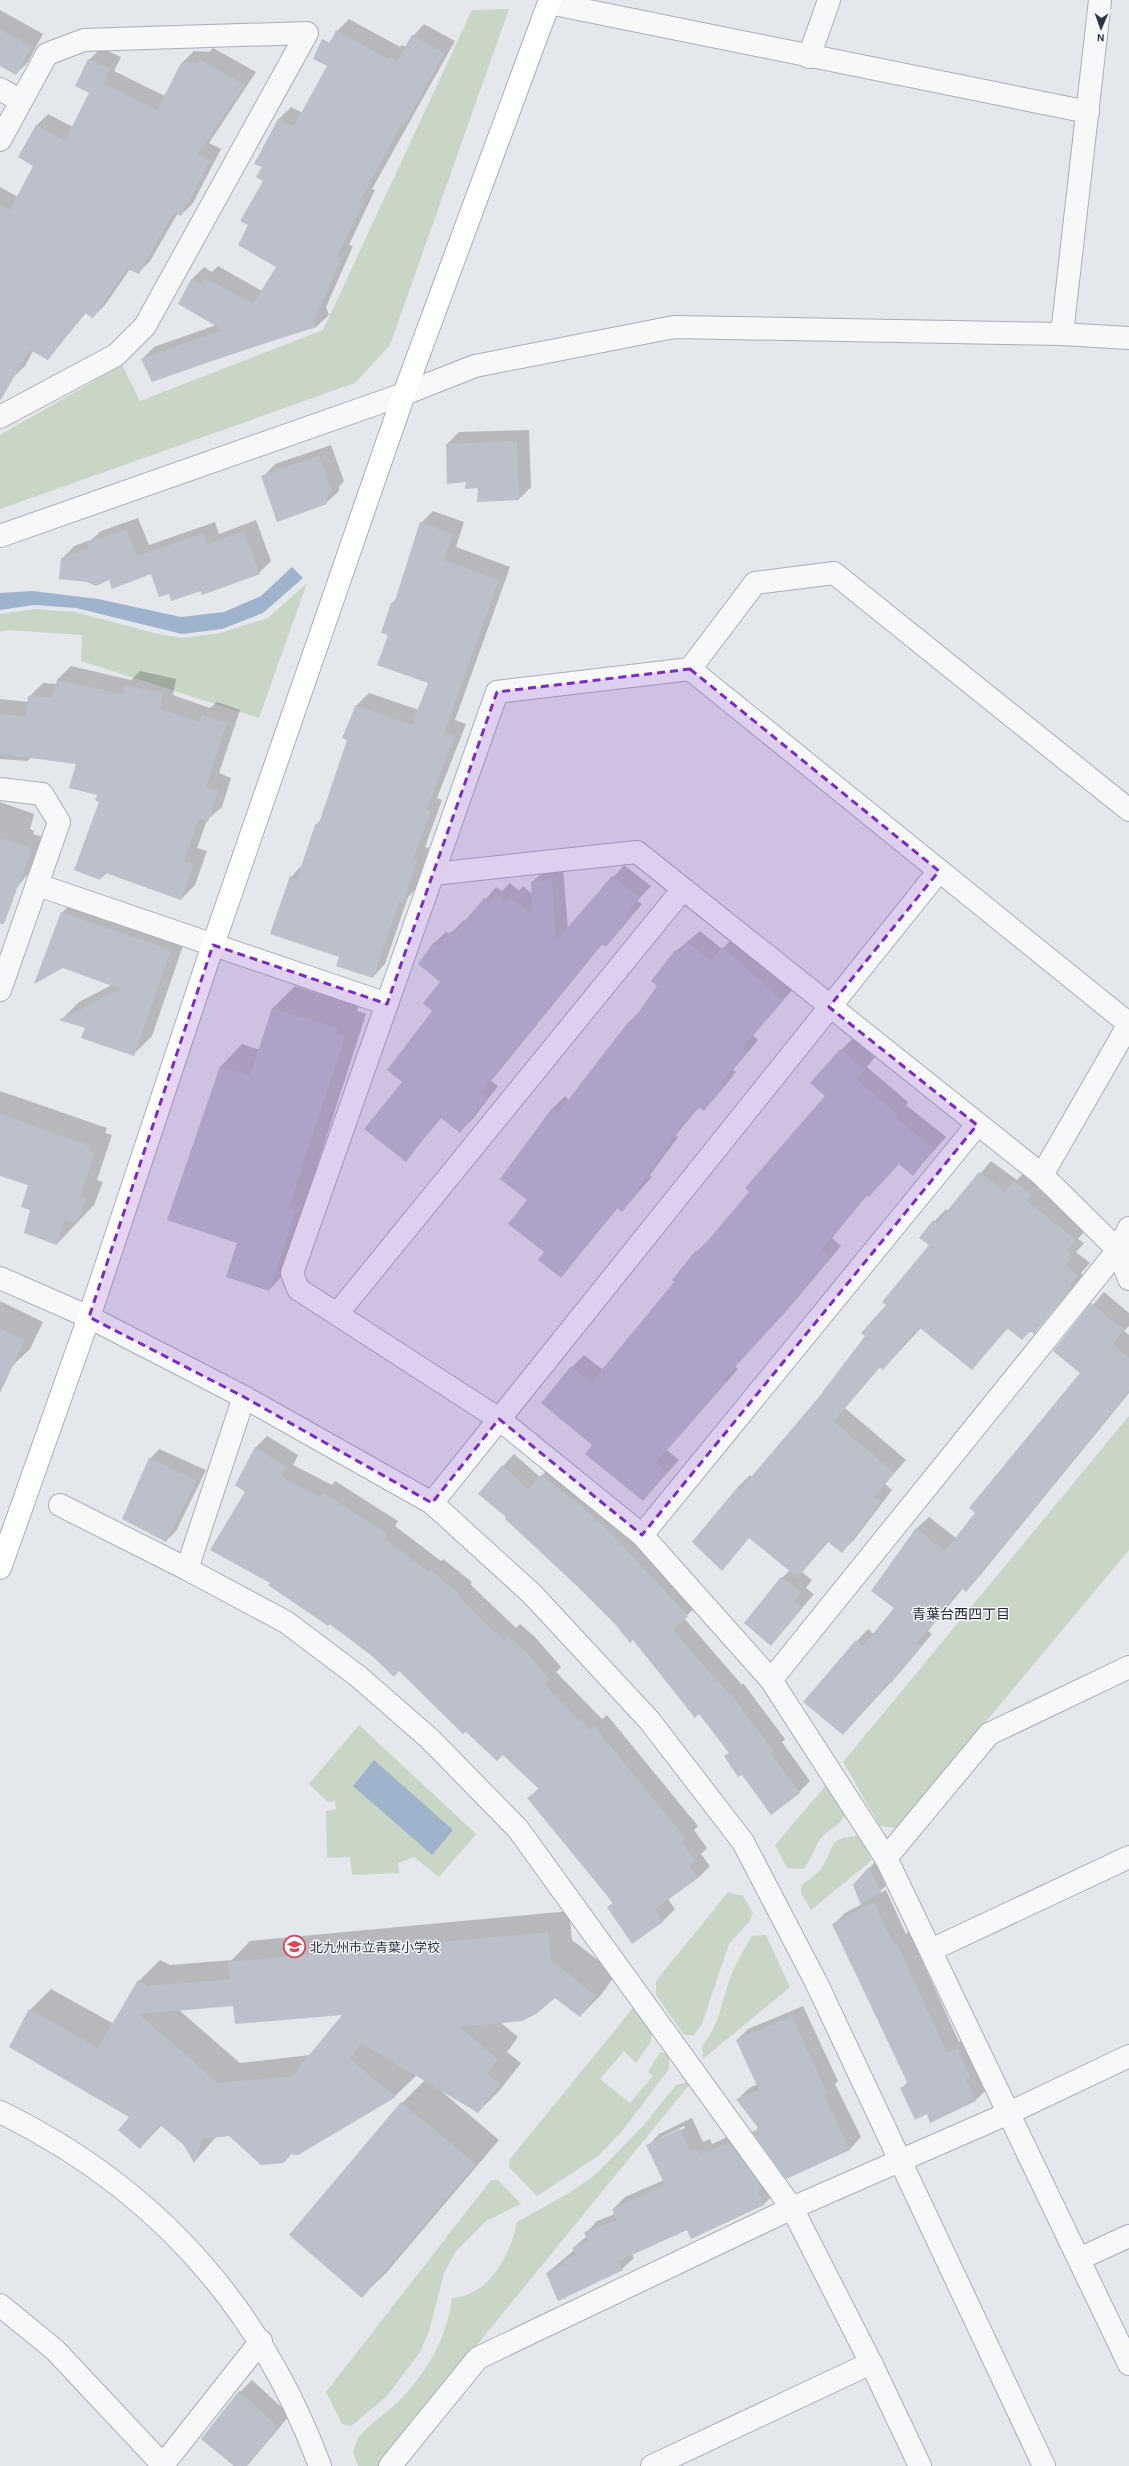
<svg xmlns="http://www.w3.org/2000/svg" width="1129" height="2466" viewBox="0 0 1129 2466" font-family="Karla,'Noto Sans JP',sans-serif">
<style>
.green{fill:#c9d6c5}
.water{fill:#9fb4cc}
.shadow{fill:#0003;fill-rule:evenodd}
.building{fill:#bbc0ca;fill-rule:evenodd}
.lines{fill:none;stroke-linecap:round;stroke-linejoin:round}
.street-casing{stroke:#a9aeb7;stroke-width:24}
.secondary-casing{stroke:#a9aeb7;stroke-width:24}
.street{stroke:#f7f8fa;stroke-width:22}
.secondary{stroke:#fff;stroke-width:22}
.marked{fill:#7b2cbf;fill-opacity:0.2;stroke:#7b2cbf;stroke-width:3;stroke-dasharray:8 5;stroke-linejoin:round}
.labels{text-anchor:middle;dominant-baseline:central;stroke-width:3;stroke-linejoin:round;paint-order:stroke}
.poi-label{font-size:13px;fill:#2b3445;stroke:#f4f6f9;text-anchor:start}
.neighbourhood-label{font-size:14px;fill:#1d2536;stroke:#f4f6f9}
</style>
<rect width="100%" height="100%" fill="#e4e7ec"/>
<!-- green -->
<g class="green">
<path d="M509,9L390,345L355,383L0,509V435L122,365L140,401L323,330L472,10Z"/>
<path d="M307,583L259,718L81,661L82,635L8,630L0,632V614L35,609L75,612L158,634L183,638L220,633L268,618Z"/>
<path d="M1129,1416V1550L897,1828L880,1826L843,1762Z"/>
<path d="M359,1725L476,1834L439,1877L414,1857L398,1863L399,1873L352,1875L350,1857L327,1858L326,1811L336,1809L335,1801L328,1802L309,1784Z"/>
<path d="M827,1784L845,1815C839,1827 832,1826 823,1836C814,1845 813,1859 803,1869L787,1868L775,1845Z"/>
<path d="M859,1836L872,1860L811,1910L801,1893L802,1885C808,1880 815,1876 820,1870C836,1850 824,1837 859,1836Z"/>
<path d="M728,1892L743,1896L753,1913L749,1922L729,1944L702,2024L694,2035H684L656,1995V1981Z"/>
<path d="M766,1935L790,1987L703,2059L702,2046C718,2027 721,2006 728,1984C734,1967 742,1952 752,1936Z"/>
<path d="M633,2008L652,2034L650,2043L636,2063L624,2051L600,2079L630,2103L653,2076L648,2072L660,2052L667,2054L669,2058V2069L623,2130L598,2156L537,2196L509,2167L510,2159Z"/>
<path d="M688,2082L690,2084L378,2466H358L353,2452C355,2448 356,2442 358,2438C369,2423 389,2412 402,2398C428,2370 447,2337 452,2298C489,2296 511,2254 517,2222L569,2193L595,2175L643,2126L676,2085Z"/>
<path d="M491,2180H498L521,2204L486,2221L456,2251L444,2273L429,2332L420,2352L387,2396L351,2426L342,2424L326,2392Z"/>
</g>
<!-- water -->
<g class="water">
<path d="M292,567L303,578L263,613L222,629L182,634L76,608L34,605L0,610V593L32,591L98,599L181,617L224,612L261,596Z"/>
<path d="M374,1760L453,1830L432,1855L353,1786Z"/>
</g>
<!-- shadow -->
<g class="shadow">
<path d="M0,10L43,34L28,62L16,74L0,65Z"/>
<path d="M349,19L400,47L402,45L406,47L413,36L424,24L455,41L372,189L375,190L349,245L353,246L326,307L329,315L317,326L152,381L142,359L154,347L216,325L180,304L192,279L204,267L212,272L218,266L262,291L277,266L250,225L264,180L263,167L256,163L279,119L291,107L303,113L328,66L318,60L337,31Z"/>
<path d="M101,48L121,57L114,71L165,96L182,63L194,51L209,52L213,48L256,72L209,143L221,149L193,203L181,215L178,213L150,261L138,273L130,269L105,305L93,317L86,313L48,358L33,351L25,366L12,378L0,385V187L18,197L34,166L36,126L48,114L73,127L91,93L89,60Z"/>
<path d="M529,430L531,487L519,499L479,487L467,481L447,444L459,432Z"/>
<path d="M331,445L344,481L339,487V491L326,503L263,477L275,464Z"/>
<path d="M433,511L464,522L456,547L510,567L455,720L466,724L437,798L442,800L425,847L429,848L415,890L408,897L385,964L373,977L341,957L291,877L303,864L315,825L322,819L349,739L343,737L357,705L369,693L419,710L429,682L389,634L382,632L392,603L397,598L421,523Z"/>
<path d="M138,518L149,545L215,522L219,534L256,520L271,561L259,573L201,590L169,593L152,573L110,579L62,559L74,546L91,540L101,531Z"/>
<path d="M71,666L131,680L140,671L176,679L173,695L210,708L217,702L240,710L219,773L231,778L222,807L207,820L197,848L207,851L195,885L181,899L107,873L100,879V801L98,794L77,763L32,757L27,761L0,759V699L29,702V697L43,683L57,684V680Z"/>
<path d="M0,802L34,814L30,829L34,831L33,834L43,837L28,874L0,908Z"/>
<path d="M624,865L651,886L637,901L642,904L606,946L603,943L491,1081L498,1086L472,1120L460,1131L442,1117L406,1160L403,1082L434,1011L442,982L419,964L434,943L446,932L450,934L464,920L466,922L496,887L502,891L510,883L519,891L523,886L532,894V882L544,871L563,868L568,929Z"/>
<path d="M80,894L188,931L152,1036L133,1055L86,1027L61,1020L79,1002L112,985L62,913Z"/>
<path d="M700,931L722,949L735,936L794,988L753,1035L758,1040L733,1070L736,1072L715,1098L703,1110L699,1107L676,1135L678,1137L650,1175L652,1177L622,1210L618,1208L561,1276L546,1251L528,1199L501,1179L553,1108L565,1096L569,1100L629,1022L642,1009L659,986L676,951Z"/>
<path d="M295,986L359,1006L357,1011L366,1014L311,1185L318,1189L290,1268L269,1290L238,1243L168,1219L221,1066L242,1044L260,1050L273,1008Z"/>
<path d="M853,1038L875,1057L867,1067L908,1102L906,1105L946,1137L913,1174L899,1163L869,1196L868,1194L832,1238L841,1246L788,1309L735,1366L738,1369L667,1450L679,1460L643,1500L593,1445L572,1367L584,1355L603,1370L675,1282L673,1280L697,1251L710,1239L750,1192L826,1095L841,1050Z"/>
<path d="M0,1091L107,1128L105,1133L112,1135L97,1180L103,1182L94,1205L57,1244L32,1209L29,1185L0,1175Z"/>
<path d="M991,1161L1017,1180L1027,1169L1043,1182L1038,1188L1087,1228L1078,1239L1084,1243L1076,1252L1090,1263L1081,1273L1083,1275L1034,1333L1031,1331L1022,1339L1008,1328L972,1369L921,1328L883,1369L880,1367L845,1408L906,1460L885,1484L892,1490L854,1540L842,1551L829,1541L802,1572L812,1580L806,1588L814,1594L771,1645L782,1578L790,1570L750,1537L722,1569L693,1541L738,1487L750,1475L752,1477L786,1438L857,1350L930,1245L920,1237L946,1209L948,1211Z"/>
<path d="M1104,1292L1129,1313V1326L1124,1331L1129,1335V1393L978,1578L966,1590L963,1588L928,1631L932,1634L903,1669L843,1734L857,1641L868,1629L874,1634L895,1607L873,1591L917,1528L929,1517L956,1538L976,1512L1081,1373L1054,1350Z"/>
<path d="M0,1301L43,1322L30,1349L11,1367L0,1362Z"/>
<path d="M267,1436L298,1455L293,1465L332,1485L335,1481L398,1521L395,1526L441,1561L443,1559L472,1582L470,1584L516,1628L520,1624L536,1638L561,1667L556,1672L602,1719L607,1715L698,1826L694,1830L707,1848L701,1854L710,1866L698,1878L668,1899L675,1909L663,1921L632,1942L609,1907L613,1902L529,1798L539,1788L503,1754L399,1670L372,1655L272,1582L246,1491L255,1448Z"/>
<path d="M159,1449L206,1470L176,1531L166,1541L150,1459Z"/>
<path d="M514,1454L540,1477L553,1464L699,1604L684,1618L742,1685L743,1683L785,1739L782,1742L810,1781L799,1792L742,1773L725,1757L730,1752L699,1713L633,1639L508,1517L503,1466Z"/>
<path d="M875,1862L886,1886L875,1895L886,1890L906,1934L909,1932L959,2042L969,2036L988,2088L976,2100L931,2121L927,2113L902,2088L908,2082L833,1925L845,1913L862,1904L854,1885Z"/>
<path d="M569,1911L572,1940L616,1974L601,1995L580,2016L555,1996L500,2022L518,2037L507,2052L521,2063L499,2091L478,2112L439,2089L499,2140L386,2273L362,2296L291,2235L402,2103L425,2080L417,2075L395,2096L292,2153L284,2162L229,2135L216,2137L194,2162L184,2145L162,2125L140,2148L130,2116L30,2010L51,1989L114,2024L139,1981L160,1960L170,1965L232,1960L250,1941ZM234,2005L344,2014L310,2055L240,2063L179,2010Z"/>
<path d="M803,2006L838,2081L835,2084L861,2137L850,2149L787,2177L754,2132L759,2127L738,2099L749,2088L758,2084L737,2040L748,2029Z"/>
<path d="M692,2118L703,2142L710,2139L712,2144L741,2131L775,2193L764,2204L687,2229L632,2254L634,2258L622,2269L547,2273L574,2250L573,2248L587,2236L586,2233L597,2221L615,2214L613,2209L625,2197L664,2180L648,2146L659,2134ZM684,2126L685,2128L660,2140V2138Z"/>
<path d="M252,2380L290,2415L247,2466H235L240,2392Z"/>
</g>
<!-- building -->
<g class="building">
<path d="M0,29L32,47L16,75L0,66Z"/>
<path d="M336,30L388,59L390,56L397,61L412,35L444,53L405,125L402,123L360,201L363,202L337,257L342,258L314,320L317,327L245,349L152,382L141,359L223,330L178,304L191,279L201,284L205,278L253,304L276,267L238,245L248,225L240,221L263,181L256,177L262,167L254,164L278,119L294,126L327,66L313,59L322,39L330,43Z"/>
<path d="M88,59L110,69L103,84L157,110L181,63H198L200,60L245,85L197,155L210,161L181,216L175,213L168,223L139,274L127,269L93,318L85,313L48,360L30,350L0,401V205L10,210L33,166L18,157L36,125L65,141L89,93L75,86Z"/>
<path d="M517,441L519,500L477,502L478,488L465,489L466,482L447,484L446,444Z"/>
<path d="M319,456L333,494L327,495V504L277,522L261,476Z"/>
<path d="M420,522L453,534L444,560L499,580L444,733L455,737L426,810L431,812L413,859L417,860L403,904L399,902L373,978L336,966L339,957L270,934L290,876L297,879L315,825L318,826L347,740L342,738L356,705L412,725L428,683L377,665L388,635L381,633L391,603L394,604Z"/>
<path d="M126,530L137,556L203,533L207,545L244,531L260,574L202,595L201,591L171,601L169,594L159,597L151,574L112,589L109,580L96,586L87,582L59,579L61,558L89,548L87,542Z"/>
<path d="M57,680L123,694L125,685L163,693L160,709L199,722L202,715L227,723L206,787L218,791L208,822L199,818L184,862L194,865L181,900L103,872L100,880L74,870L99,802L95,800L97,795L69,788L76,764L0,754V714L26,717L28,696L52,698Z"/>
<path d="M0,838L32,848L4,924H0Z"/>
<path d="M612,876L640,898L626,914L631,917L606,947L601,944L480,1093L487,1098L460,1133L440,1117L406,1162L364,1129L402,1082L387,1070L432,1011L423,1003L440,982L418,964L433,943L438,946L451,931L454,934L484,898L490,903L497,894L506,902L510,898L532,914L531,882L552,879L556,941Z"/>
<path d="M61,912L171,950L134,1056L81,1038L85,1028L59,1020L120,989L63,968L34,984Z"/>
<path d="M687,942L711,961L722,947L783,1001L742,1048L747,1052L721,1082L724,1085L704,1111L698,1107L665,1148L666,1149L639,1187L641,1189L622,1212L617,1208L561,1278L538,1260L544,1252L508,1224L527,1200L500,1179L552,1108L558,1113L629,1021L631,1023L657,986L651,981L675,950L679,953Z"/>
<path d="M272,1008L338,1028L336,1033L345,1036L289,1207L296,1211L269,1291L226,1277L237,1243L167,1220L220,1066L250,1076Z"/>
<path d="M840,1049L864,1070L856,1079L897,1114L895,1117L934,1149L913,1176L899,1164L869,1197L867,1195L821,1250L830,1258L776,1322L724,1379L726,1382L655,1463L667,1472L643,1501L585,1454L592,1445L541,1403L571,1366L591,1383L674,1282L672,1280L696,1250L698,1252L749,1192L745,1188L825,1096L810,1083Z"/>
<path d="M0,1114L90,1146L88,1151L95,1153L80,1197L86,1199L77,1223L65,1220L57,1245L24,1233L30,1210L21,1207L28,1185L0,1176Z"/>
<path d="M979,1172L1005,1192L1014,1181L1032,1195L1027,1201L1076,1240L1067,1251L1072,1256L1065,1265L1078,1275L1070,1285L1072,1287L1034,1334L1030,1331L1022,1340L1007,1328L972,1370L920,1328L916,1330L883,1370L879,1367L834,1421L894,1473L874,1497L881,1502L842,1553L827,1541L798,1578L749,1538L722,1571L692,1542L738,1487L741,1489L818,1398L865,1336L861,1333L886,1305L882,1302L929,1245L919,1238L933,1220L937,1223Z"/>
<path d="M1091,1303L1124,1330L1113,1344L1129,1358V1391L966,1592L961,1588L917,1643L921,1646L891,1683L890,1681L843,1735L803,1702L856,1640L863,1646L894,1608L871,1591L916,1528L945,1551L975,1513L969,1508L1080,1373L1053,1351Z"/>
<path d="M0,1328L25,1340L0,1393Z"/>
<path d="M255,1447L287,1467L281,1477L320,1497L323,1493L387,1533L384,1538L429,1572L431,1570L460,1594L459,1597L504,1640L508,1636L524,1650L550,1679L544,1684L579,1721L581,1719L590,1730L594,1726L686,1839L682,1843L696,1861L689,1866L698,1878L655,1909L663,1922L632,1944L607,1907L613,1903L527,1798L539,1789L503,1755L497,1761L466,1732L463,1734L399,1671L394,1677L372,1656L330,1624L328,1626L268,1585L270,1583L210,1550L245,1492L235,1485Z"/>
<path d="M149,1458L197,1480L166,1542L122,1519Z"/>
<path d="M502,1465L529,1489L541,1475L578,1503L605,1527L688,1616L673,1630L730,1695L731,1694L774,1752L771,1754L800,1793L771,1815L742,1775L738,1777L724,1756L729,1753L699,1714L695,1718L633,1640L630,1643L615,1624L576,1585L505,1519L506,1517L478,1494Z"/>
<path d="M781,1577L801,1592L794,1601L803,1607L771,1646L744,1623Z"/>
<path d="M869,1867L881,1892L861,1905L853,1885Z"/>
<path d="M874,1902L894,1945L897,1943L947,2053L957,2048L970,2077L966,2079L976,2101L930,2123L927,2114L915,2120L900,2088L908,2084L832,1924Z"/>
<path d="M548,1932L551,1961L596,1995L580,2017L555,1998L536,2014L522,2021L459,2027L498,2059L487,2073L500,2084L478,2113L361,2043L350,2059L396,2097L298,2155L291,2154L284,2163L261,2165L229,2136L204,2139L194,2163L184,2145L159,2124L140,2149L118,2130L129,2117L9,2047L29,2009L98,2048L138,1980L148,1986L230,1979L228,1962ZM233,2006L235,2024L342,2015L292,2076L218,2083L139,2014Z"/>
<path d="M792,2016L827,2093L824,2095L850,2150L786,2179L752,2132L759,2129L736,2099L759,2090L736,2040Z"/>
<path d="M401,2102L476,2164L362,2298L289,2235Z"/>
<path d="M680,2129L691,2153L698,2149L700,2155L729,2142L763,2189L758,2191L764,2205L691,2239L687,2230L619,2261L623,2270L558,2301L546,2273L563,2265L562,2261L576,2255L572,2248L588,2241L584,2232L617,2220L612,2209L665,2185L646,2145Z"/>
<path d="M239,2391L278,2427L247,2466H234L201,2439Z"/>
</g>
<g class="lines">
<defs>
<g id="street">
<path d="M549,3L1088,112"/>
<path d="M809,57L829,0"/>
<path d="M0,89L21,101"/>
<path d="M0,140L47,54L84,40L307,33L145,326L116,355L0,417"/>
<path d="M1062,334L1100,0"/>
<path d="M0,536L404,394L475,366L674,327L1062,334L1129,338"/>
<path d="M690,669L1129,1024"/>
<path d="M0,789L42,794L59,822L0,990"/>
<path d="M1129,810L834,573L755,583L690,669L497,692L292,1273L298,1289L499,1419L642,1535L771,1680L886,1858L1129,2364"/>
<path d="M433,874L637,852L1042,1175L1118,1250L1129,1279"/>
<path d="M38,885L387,1004"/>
<path d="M1042,1175L1129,1024"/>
<path d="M0,1278L89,1317L244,1397L432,1503L532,1594L649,1720L743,1842L816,1982L1044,2466"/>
<path d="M337,1314L683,889"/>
<path d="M432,1503L939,871"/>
<path d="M60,1505L187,1569L286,1622L359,1677L430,1739L518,1829L792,2208L871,2363L920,2466"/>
<path d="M642,1535L977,1125"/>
<path d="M187,1569L244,1397"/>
<path d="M771,1680L1118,1250L1129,1228"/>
<path d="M886,1858L989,1734L1129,1667"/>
<path d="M931,1950L1129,1857"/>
<path d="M0,2112C154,2187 260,2305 320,2466"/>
<path d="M1079,2259L1129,2236"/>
<path d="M0,2305L55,2350L163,2465"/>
<path d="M162,2466L261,2341"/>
<path d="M390,2466L478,2358L792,2208L1009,2113L1129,2056"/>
<path d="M652,2466L871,2363"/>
</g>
<path id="secondary" d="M0,1568L89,1317L213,945L404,394L550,0"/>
</defs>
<!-- street casing -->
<use href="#street" class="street-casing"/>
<!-- secondary casing -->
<use href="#secondary" class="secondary-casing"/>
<!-- street -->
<use href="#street" class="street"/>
<!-- secondary -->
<use href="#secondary" class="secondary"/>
</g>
<!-- marked area -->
<path class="marked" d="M690,669L939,871L829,1007L977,1125L642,1535L499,1419L432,1503L244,1397L89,1317L213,945L387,1004L497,692Z"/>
<!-- icons -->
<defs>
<symbol id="school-ring" viewBox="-11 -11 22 22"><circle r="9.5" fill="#f4f6f9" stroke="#d1495b" stroke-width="1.5"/><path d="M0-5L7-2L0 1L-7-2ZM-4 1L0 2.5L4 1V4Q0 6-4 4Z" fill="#d1495b"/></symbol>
</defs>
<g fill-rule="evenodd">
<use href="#school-ring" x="282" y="1934" width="25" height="25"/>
</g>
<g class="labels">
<!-- poi labels -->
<g class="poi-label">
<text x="310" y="1947">北九州市立青葉小学校</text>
</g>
<!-- neighbourhood labels -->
<g class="neighbourhood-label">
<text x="961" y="1614">青葉台西四丁目</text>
</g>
</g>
<!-- north arrow -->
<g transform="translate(1101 28) rotate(182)" stroke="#f4f6f9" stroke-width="3" paint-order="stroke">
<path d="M0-3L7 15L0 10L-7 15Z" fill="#2b3445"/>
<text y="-6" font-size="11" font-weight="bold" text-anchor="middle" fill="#2b3445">N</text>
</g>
</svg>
